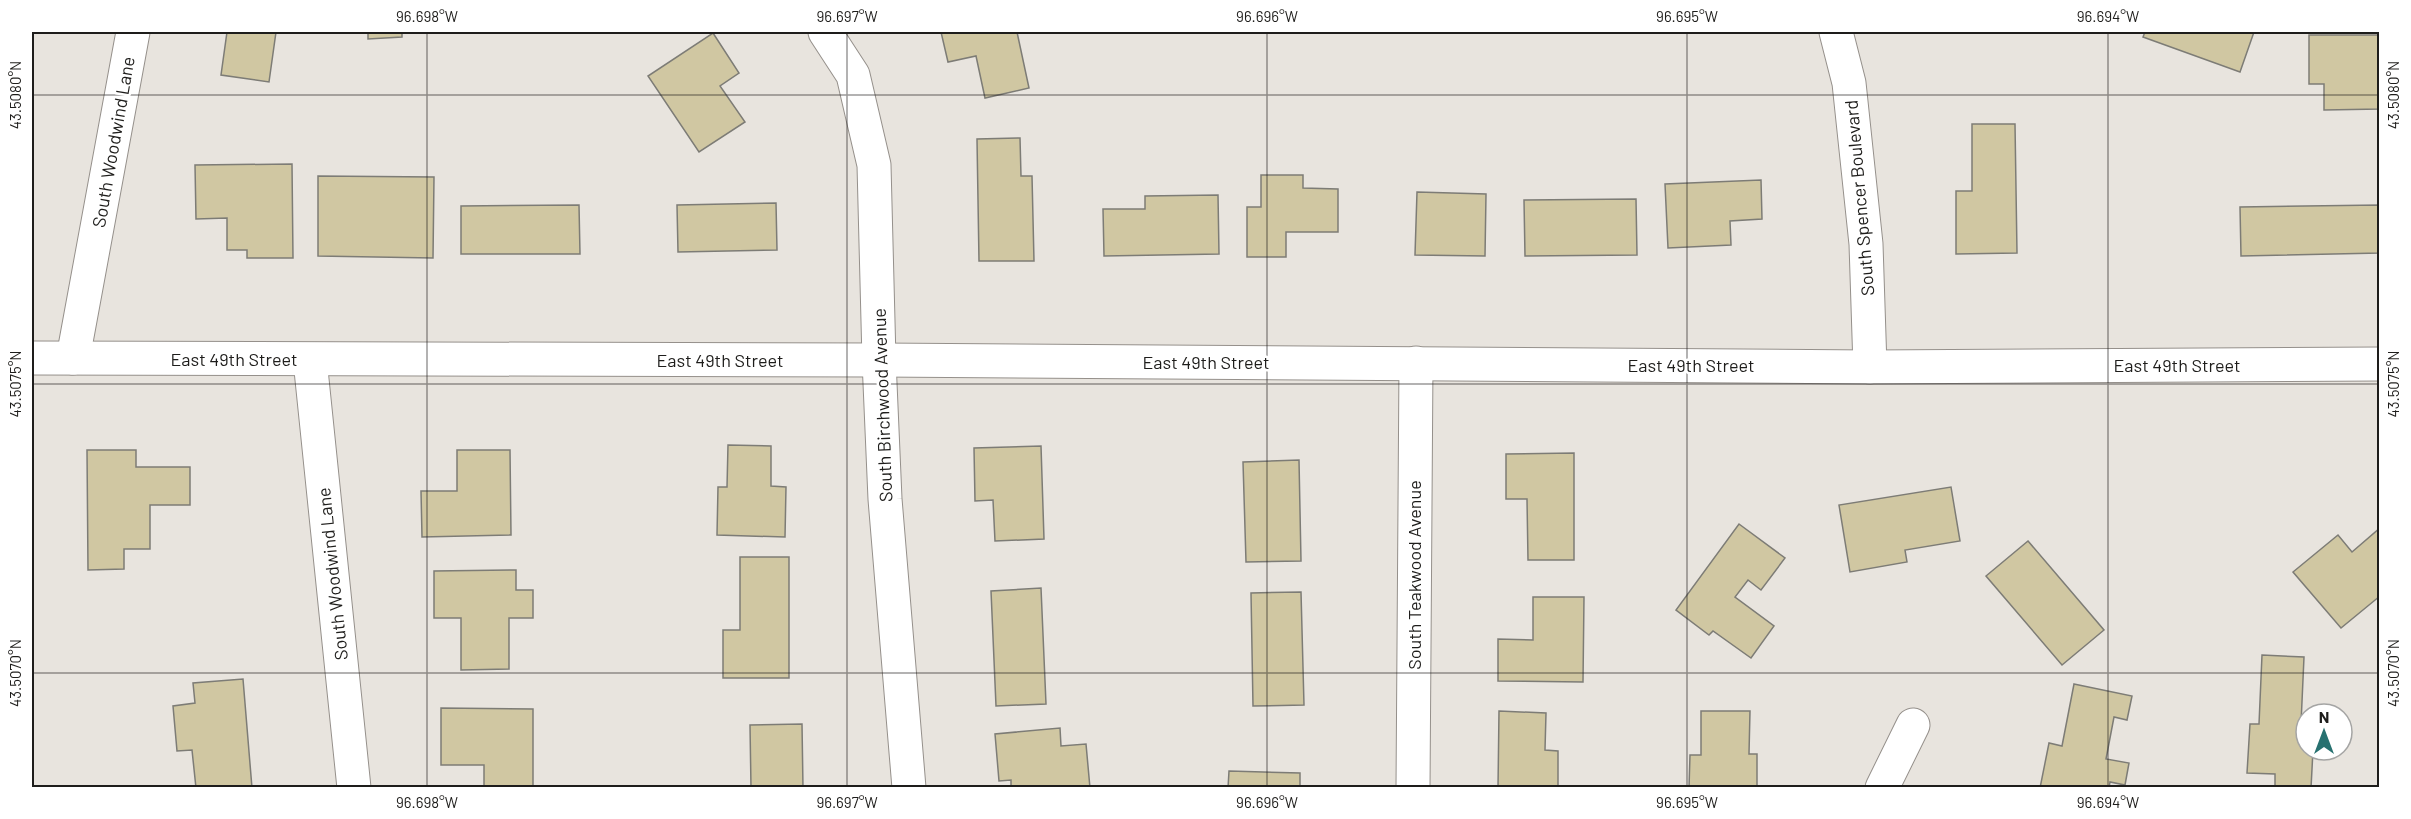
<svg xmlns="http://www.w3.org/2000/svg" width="2411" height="819" viewBox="0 0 2411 819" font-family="Barlow,sans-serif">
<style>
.building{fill:#d0c7a2;stroke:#7d7c76;stroke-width:1.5}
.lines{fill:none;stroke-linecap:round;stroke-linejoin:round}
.minor-casing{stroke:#95908b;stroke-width:35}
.minor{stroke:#fff;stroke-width:33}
.ticks{fill:none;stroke:#1e1d1b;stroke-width:1.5;stroke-opacity:0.45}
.labels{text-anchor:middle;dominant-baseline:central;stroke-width:5;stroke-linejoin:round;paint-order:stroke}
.street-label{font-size:18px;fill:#1e1d1b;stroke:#fff}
.neatline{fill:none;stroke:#1e1d1b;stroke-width:2}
.ticks-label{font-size:15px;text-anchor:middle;fill:#1e1d1b}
</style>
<rect width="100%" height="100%" fill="#e8e4de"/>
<!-- building -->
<g class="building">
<path d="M227,32H276L269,82L221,75Z"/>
<path d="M368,32H402V37L368,39Z"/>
<path d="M941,32H1017L1029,88L985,98L976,56L948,62Z"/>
<path d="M2145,32H2254L2240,72L2143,37Z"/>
<path d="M713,33L739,73L720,86L745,122L699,152L648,76Z"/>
<path d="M2309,35H2380V109L2324,110V84H2309Z"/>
<path d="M1972,124H2015L2017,253L1956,254V191H1972Z"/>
<path d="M1020,138L1021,176H1032L1034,261H979L977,139Z"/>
<path d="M292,164L293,258H247V250H227V218L196,219L195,165Z"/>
<path d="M1261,175H1303V188L1338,189V232H1286V257H1247V207H1261Z"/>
<path d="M318,176L434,177L433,258L318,256Z"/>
<path d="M1761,180L1762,219L1730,221L1731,245L1668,248L1665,184Z"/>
<path d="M1417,192L1486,194L1485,256L1415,255Z"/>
<path d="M1218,195L1219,254L1104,256L1103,209H1145V196Z"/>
<path d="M1636,199L1637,255L1525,256L1524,200Z"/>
<path d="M776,203L777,250L678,252L677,205Z"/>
<path d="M579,205L580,254H461V206Z"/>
<path d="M2380,205V253L2241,256L2240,207Z"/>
<path d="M728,445L771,446V486L786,487L785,537L717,535L718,487H727Z"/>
<path d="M1041,446L1044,539L995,541L993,500L975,501L974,448Z"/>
<path d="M87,450H136V467H190V505H150V549H124V569L88,570Z"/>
<path d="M457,450H510L511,535L422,537L421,491H457Z"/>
<path d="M1574,453V560H1528L1527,499H1506V454Z"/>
<path d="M1299,460L1301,561L1246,562L1243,462Z"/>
<path d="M1951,487L1960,541L1905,550L1907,562L1850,572L1839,505Z"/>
<path d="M1739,524L1785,558L1761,590L1748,580L1735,597L1774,626L1751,658L1713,631L1709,635L1676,610Z"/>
<path d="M2380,528V596L2341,628L2293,572L2338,535L2352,552Z"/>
<path d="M2028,541L2104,630L2062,665L1986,576Z"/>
<path d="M740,557H789V678H723V630H740Z"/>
<path d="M516,570V590H533V618H509V669L461,670V618H434V571Z"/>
<path d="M1041,588L1046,704L996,706L991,591Z"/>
<path d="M1301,592L1304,705L1253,706L1251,593Z"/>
<path d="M1533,597H1584L1583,682L1498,681V639L1533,640Z"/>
<path d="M2262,655L2304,657L2301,724H2306V750H2313L2311,788H2275V774L2247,773L2250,724H2259Z"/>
<path d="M243,679L252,788H196L192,750L177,751L173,706L195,703L193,683Z"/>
<path d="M2074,684L2132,696L2127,720L2114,717L2106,759L2129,763L2125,785L2110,782L2109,788H2040L2049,743L2062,746Z"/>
<path d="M441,708L533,709V788H484V765H441Z"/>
<path d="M1499,711L1546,713L1545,750L1558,751V788H1498Z"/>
<path d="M1701,711H1750L1749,754H1757V788H1689L1690,755H1701Z"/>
<path d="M802,724L803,788H751L750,725Z"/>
<path d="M1060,728L1061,746L1086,744L1090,788H1011V780L999,781L995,734Z"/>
<path d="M1229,771L1300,773V788H1228Z"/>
</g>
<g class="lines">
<defs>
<g id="minor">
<path d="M825,32L853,75L874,165L879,360L885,499L909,788"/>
<path d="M1836,32L1849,83L1866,244L1870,367"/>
<path d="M32,358L879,360L1870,367L2380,364"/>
<path d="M73,358L133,32"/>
<path d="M310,360L354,788"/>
<path d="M1413,788L1416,363"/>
<path d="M1882,788L1913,725"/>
</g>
</defs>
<!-- minor casing -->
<use href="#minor" class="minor-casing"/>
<!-- minor -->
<use href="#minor" class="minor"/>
</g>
<!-- ticks -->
<path class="ticks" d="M427,32V788M847,32V788M1267,32V788M1687,32V788M2108,32V788M32,95H2380M32,384H2380M32,673H2380"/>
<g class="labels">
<!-- street labels -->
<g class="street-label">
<text transform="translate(113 142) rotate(-80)">South Woodwind Lane</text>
<text transform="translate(1859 198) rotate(-95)">South Spencer Boulevard</text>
<text x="234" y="359">East 49th Street</text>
<text x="720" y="360">East 49th Street</text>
<text x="1206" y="362">East 49th Street</text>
<text x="1691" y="365">East 49th Street</text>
<text x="2177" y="365">East 49th Street</text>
<text transform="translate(882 405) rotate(-92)">South Birchwood Avenue</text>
<text transform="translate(332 574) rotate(-96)">South Woodwind Lane</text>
<text transform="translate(1414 575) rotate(-90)">South Teakwood Avenue</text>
</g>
</g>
<!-- border -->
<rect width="2411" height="819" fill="none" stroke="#ffffff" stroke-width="66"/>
<!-- north arrow -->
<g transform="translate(2324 732)"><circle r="28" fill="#ffffff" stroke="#a5a5a4" stroke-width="1.5"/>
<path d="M0-4.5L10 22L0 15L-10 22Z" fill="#277170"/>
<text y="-9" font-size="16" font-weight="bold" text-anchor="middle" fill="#1e1d1b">N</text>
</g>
<rect x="33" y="33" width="2345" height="753" class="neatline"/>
<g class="ticks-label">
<text x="427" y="22">96.698°W</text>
<text x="847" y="22">96.697°W</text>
<text x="1267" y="22">96.696°W</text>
<text x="1687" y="22">96.695°W</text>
<text x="2108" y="22">96.694°W</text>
<text transform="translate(16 95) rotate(-90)" y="5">43.5080°N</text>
<text transform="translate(2394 95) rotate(-90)" y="5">43.5080°N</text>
<text transform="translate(16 384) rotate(-90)" y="5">43.5075°N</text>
<text transform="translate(2394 384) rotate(-90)" y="5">43.5075°N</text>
<text transform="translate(16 673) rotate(-90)" y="5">43.5070°N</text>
<text transform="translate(2394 673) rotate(-90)" y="5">43.5070°N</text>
<text x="427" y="808">96.698°W</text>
<text x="847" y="808">96.697°W</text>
<text x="1267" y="808">96.696°W</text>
<text x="1687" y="808">96.695°W</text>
<text x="2108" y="808">96.694°W</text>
</g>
</svg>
